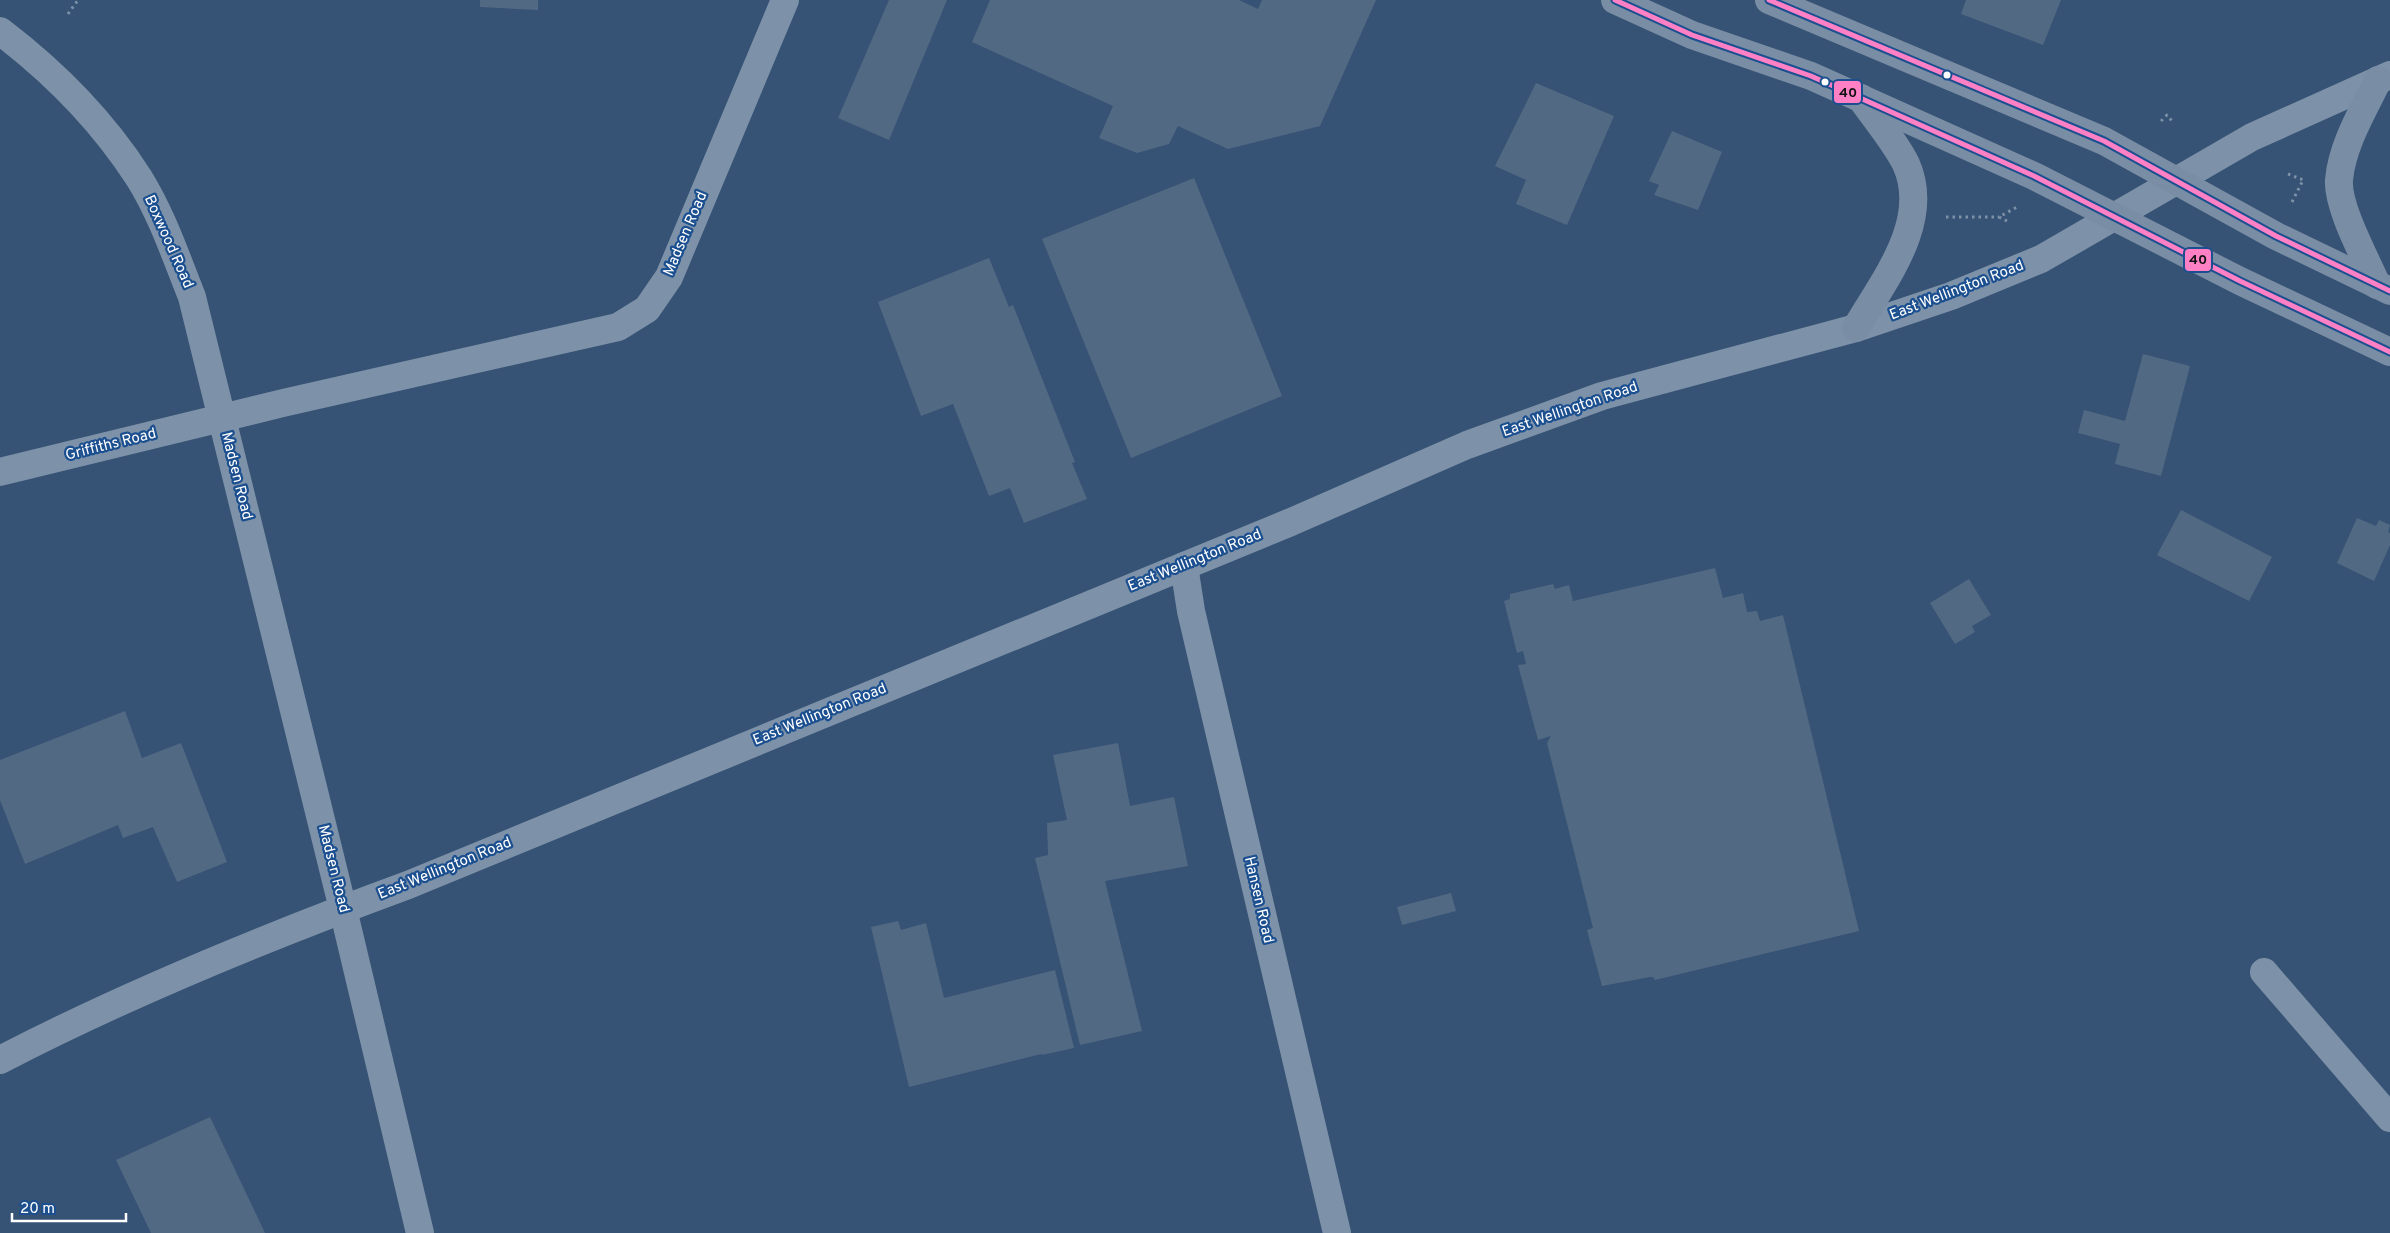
<svg xmlns="http://www.w3.org/2000/svg" width="2390" height="1233" viewBox="0 0 2390 1233" font-family="Overpass,sans-serif">
<style>
.building{fill:#526984}
.lines{fill:none;stroke-linecap:round;stroke-linejoin:round}
.path{stroke:#7d92a8;stroke-width:3;stroke-dasharray:2.5 4;stroke-linecap:butt}
.minor{stroke:#7d92a8;stroke-width:28}
.tertiary{stroke:#7d92a8;stroke-width:28}
.secondary{stroke:#798da4;stroke-width:28}
.bus-1-casing{stroke:#1b4f8f;stroke-width:9}
.bus-1{stroke:#ff80c5;stroke-width:5}
.bus-dot{fill:#fff;stroke:#1b4f8f;stroke-width:2}
.labels{text-anchor:middle;dominant-baseline:central;stroke-width:4.5;stroke-linejoin:round;paint-order:stroke}
.street-label{font-size:15px;fill:#fff;stroke:#1b4f8f}
.line-badge{stroke:#1b4f8f;stroke-width:2}
.pale-badge-label{font-size:14px;text-anchor:middle;font-weight:bold;fill:#111}
</style>
<rect width="100%" height="100%" fill="#365274"/>
<!-- building -->
<g class="building">
<path d="M480,0H538V10L480,7Z"/>
<path d="M889,0H947L889,140L838,118Z"/>
<path d="M990,0H1239L1258,9L1262,0H1376L1320,126L1228,149L1178,126L1169,144L1137,153L1099,138L1113,106L972,42Z"/>
<path d="M1966,0H2061L2043,45L1961,14Z"/>
<path d="M1536,83L1614,116L1567,225L1516,204L1526,180L1495,166Z"/>
<path d="M1672,131L1722,152L1698,210L1654,195L1659,185L1649,181Z"/>
<path d="M1194,178L1282,396L1131,458L1042,239Z"/>
<path d="M989,258L1009,307L1013,305L1075,462L1072,463L1087,499L1024,523L1010,488L989,496L953,404L921,416L878,302Z"/>
<path d="M2143,354L2190,366L2161,476L2115,464L2120,444L2078,433L2084,410L2125,421Z"/>
<path d="M2181,510L2272,557L2249,601L2157,555Z"/>
<path d="M2357,518L2376,526L2379,520L2390,525L2388,532L2390,533V545L2374,581L2337,563Z"/>
<path d="M1715,568L1723,598L1743,593L1747,612L1757,611L1760,621L1783,615L1859,931L1655,980L1653,977H1650L1602,986L1587,930L1593,928L1547,743L1551,736L1538,740L1518,665L1526,664L1523,651L1517,653L1504,601L1510,599V594L1553,584L1555,589L1569,585L1573,601Z"/>
<path d="M1969,579L1991,615L1972,626L1975,632L1955,644L1930,603Z"/>
<path d="M125,711L142,758L181,743L227,862L177,882L153,827L123,838L118,825L25,864L0,800V760Z"/>
<path d="M1118,743L1130,806L1174,797L1188,866L1105,881L1142,1031L1080,1045L1035,858L1048,855L1047,823L1067,820L1053,755Z"/>
<path d="M1451,893L1456,911L1402,925L1397,907Z"/>
<path d="M898,921L901,930L926,923L944,998L1055,970L1074,1048L1042,1055L1041,1054L909,1087L871,927Z"/>
<path d="M210,1117L265,1233H151L116,1160Z"/>
</g>
<g class="lines">
<!-- path -->
<g class="path">
<path d="M68,14L78,0"/>
<path d="M2161,121L2167,115L2172,121"/>
<path d="M2288,174L2306,181"/>
<path d="M2292,202L2303,180"/>
<path d="M1946,217H1999"/>
<path d="M2007,221L1999,217L2017,207"/>
</g>
<!-- minor -->
<g class="minor">
<path d="M0,472L283,403L618,327L647,309L669,277L785,0"/>
<path d="M1184,566L1191,611L1337,1233"/>
<path d="M343,909L420,1233"/>
<path d="M2264,972L2390,1118"/>
</g>
<!-- tertiary -->
<g class="tertiary">
<path d="M0,31C54,72 103,122 139,178C162,215 176,257 192,297L343,909"/>
<path d="M0,1060C131,992 269,936 408,885L1291,522L1467,445L1602,396L1856,328L1951,296L2041,259L2252,137L2390,75"/>
</g>
<!-- secondary -->
<g class="secondary">
<path d="M1615,0L1692,35L1811,76L2034,176L2240,281L2390,352"/>
<path d="M1769,0L2104,141L2276,236L2390,291"/>
<path d="M2377,285C2366,259 2337,207 2339,180C2342,145 2363,111 2378,80"/>
<path d="M1856,328C1883,281 1932,222 1906,164C1896,143 1874,117 1861,98"/>
</g>
<defs>
<g id="bus-1">
<path d="M1615,0L1692,35L1811,76L2034,176L2240,281L2390,352"/>
<path d="M1769,0L2104,141L2276,236L2390,291"/>
</g>
</defs>
<!-- bus-1 casing -->
<use href="#bus-1" class="bus-1-casing"/>
<!-- bus-1 -->
<use href="#bus-1" class="bus-1"/>
</g>
<!-- markers -->
<g class="bus-dot">
<circle cx="1947" cy="75" r="4.5"/>
<circle cx="1825" cy="82" r="4.5"/>
</g>
<g class="labels">
<!-- street labels -->
<g class="street-label">
<text transform="translate(686 234) rotate(-67)">Madsen Road</text>
<text transform="translate(168 242) rotate(66)">Boxwood Road</text>
<text transform="translate(1957 291) rotate(-21)">East Wellington Road</text>
<text transform="translate(1570 410) rotate(-19)">East Wellington Road</text>
<text transform="translate(111 445) rotate(-14)">Griffiths Road</text>
<text transform="translate(236 476) rotate(76)">Madsen Road</text>
<text transform="translate(1195 561) rotate(-22)">East Wellington Road</text>
<text transform="translate(820 715) rotate(-22)">East Wellington Road</text>
<text transform="translate(333 869) rotate(76)">Madsen Road</text>
<text transform="translate(445 869) rotate(-22)">East Wellington Road</text>
<text transform="translate(1258 900) rotate(77)">Hansen Road</text>
</g>
</g>
<g class="line-badge">
<rect x="1833" y="80" width="29" height="24" rx="5" fill="#ff80c5"/>
<rect x="2184" y="248" width="28" height="24" rx="5" fill="#ff80c5"/>
</g>
<g class="pale-badge-label">
<text x="1848" y="97">40</text>
<text x="2198" y="264">40</text>
</g>
<!-- scale -->
<path d="M12 1213v8h114v-8" fill="none" stroke="#ffffff" stroke-width="2.5"/>
<text x="20" y="1213" font-size="15" fill="#ffffff" stroke="#1b4f8f" stroke-width="4" paint-order="stroke">20 m</text>
</svg>
